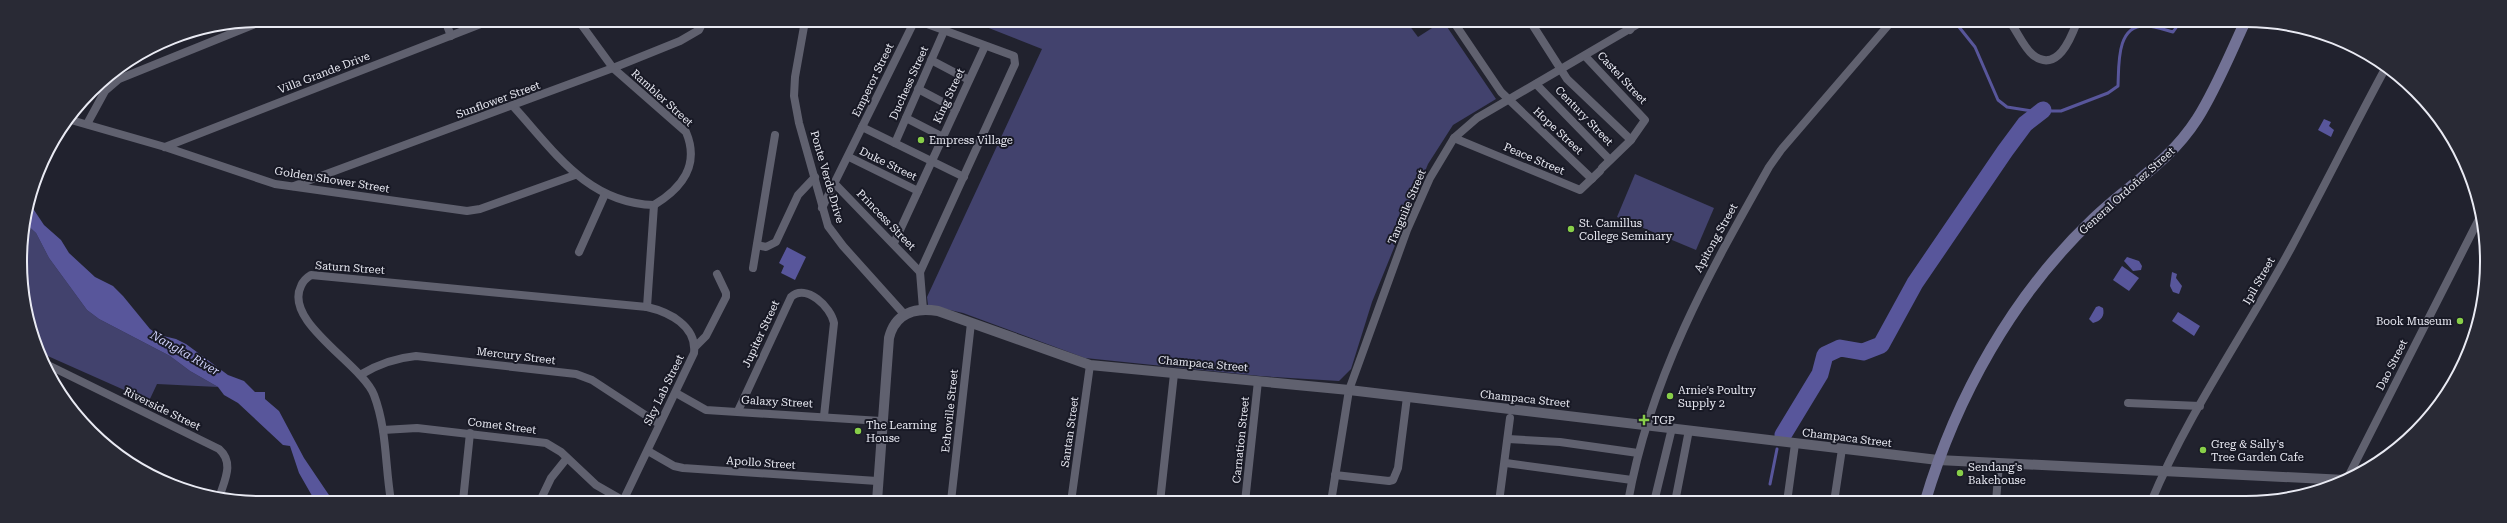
<svg xmlns="http://www.w3.org/2000/svg" width="2507" height="523" viewBox="0 0 2507 523" font-family="'Roboto Serif',serif">
<style>
.green{fill:#42426d}
.water{fill:#58569b}
.lines{fill:none;stroke-linecap:round;stroke-linejoin:round}
.stream{stroke:#58569b;stroke-width:3}
.river{stroke:#58569b;stroke-width:17}
.minor{stroke:#60616f;stroke-width:8}
.tertiary{stroke:#60616f;stroke-width:10}
.secondary{stroke:#727295;stroke-width:11}
.poi-dot{fill:#88cf49;stroke:#181925;stroke-width:1.5}
.labels{text-anchor:middle;dominant-baseline:central;stroke-width:4;stroke-linejoin:round;paint-order:stroke}
.street-label{font-size:11px;fill:#e9eaf3;stroke:#181925}
.poi-label{font-size:11px;fill:#e9eaf3;stroke:#181925;text-anchor:start}
.water-label{font-size:12px;font-style:italic;fill:#ced0f8;stroke:#181925}
.rim{fill:none;stroke:#e9eaf3;stroke-width:2}
</style>
<rect width="100%" height="100%" fill="#21222e"/>
<!-- green -->
<g class="green">
<path d="M971,21H1406L1418,37L1443,21L1496,99L1453,125L1428,164L1372,302L1351,369L1339,381L1260,376L1085,358L963,313L928,305L927,297L1042,49Z"/>
<path d="M1635,174L1714,208L1696,250L1617,217Z"/>
<path d="M26,224L36,233L49,258L87,310L99,319L170,356L190,371L218,387L157,384L149,401L41,353L33,339L21,246Z"/>
</g>
<!-- water -->
<g class="water">
<path d="M2324,119L2331,122L2329,126L2334,130L2331,137L2318,130Z"/>
<path d="M30,204L44,225L61,240L69,253L95,277L113,286L123,296L150,329L159,335L176,339L186,344L228,375L244,381L255,392H265V399L279,411L304,458L333,501H315L299,473L290,446L283,445L238,403L224,395L218,387L190,371L170,356L99,319L87,310L49,258L36,233L26,224Z"/>
<path d="M787,247L806,257L795,280L781,273L784,266L779,263Z"/>
<path d="M2127,257L2139,261L2142,266L2141,270L2133,271L2124,261Z"/>
<path d="M2122,266L2139,278L2129,291L2113,280Z"/>
<path d="M2172,272L2177,274L2176,278L2182,286L2179,294L2173,292L2170,286Z"/>
<path d="M2099,306L2103,308C2105,316 2101,321 2093,323L2089,319L2096,307Z"/>
<path d="M2178,312L2200,326L2194,336L2172,321Z"/>
</g>
<g class="lines">
<!-- stream -->
<g class="stream">
<path d="M1955,22L1975,47L1998,100L2007,107L2032,111H2061L2108,93L2118,86C2119,66 2116,24 2146,26C2155,26 2165,30 2173,32L2180,22"/>
<path d="M1770,484L1777,449"/>
</g>
<!-- river -->
<path class="river" d="M1783,435L1820,374L1825,355L1840,348L1863,352L1881,345L1915,283L2005,151L2025,124L2043,110"/>
<!-- minor -->
<g class="minor">
<path d="M445,20L451,36"/>
<path d="M805,21L795,77L794,96L799,123L828,226L843,246L904,314"/>
<path d="M1453,21L1501,92L1592,179"/>
<path d="M1530,21L1567,79L1631,140"/>
<path d="M1624,21L1630,30"/>
<path d="M2010,22C2017,31 2024,48 2033,55C2057,74 2071,38 2077,22"/>
<path d="M1585,56L1645,120L1631,140L1602,168"/>
<path d="M931,60L969,80"/>
<path d="M1536,84L1610,160"/>
<path d="M918,89L956,109"/>
<path d="M513,106C554,151 587,203 654,205C682,188 700,165 686,132L613,68L578,20"/>
<path d="M906,118L943,137"/>
<path d="M71,120L165,147L275,184L467,211L480,209L575,175"/>
<path d="M87,124L105,91L119,79L265,20"/>
<path d="M862,127L964,177"/>
<path d="M1454,138L1580,190L1600,171"/>
<path d="M895,143L944,31"/>
<path d="M165,147L491,20"/>
<path d="M849,157L918,191"/>
<path d="M835,184L920,272"/>
<path d="M294,186L613,68L680,41L699,30L704,20"/>
<path d="M822,208L913,24L919,21L1014,56L1015,64L920,272L923,309"/>
<path d="M894,243L985,46"/>
<path d="M757,245L766,247L776,242L798,195L815,177"/>
<path d="M579,252L605,194"/>
<path d="M753,268L775,135"/>
<path d="M647,307L654,205"/>
<path d="M695,347L706,336L726,297V293L717,274"/>
<path d="M48,365L219,449C235,463 224,481 219,498"/>
<path d="M360,375C378,364 395,358 416,356L576,374L592,380L659,424"/>
<path d="M676,393L706,410L881,421"/>
<path d="M2128,403L2200,406"/>
<path d="M738,411L791,297C806,283 831,307 834,323L824,416"/>
<path d="M383,430L417,428L546,443L561,452L596,485L624,501"/>
<path d="M1508,439L1560,442L1638,453"/>
<path d="M648,451L674,466L683,468L877,481"/>
<path d="M1506,463L1632,480"/>
<path d="M1335,475L1389,481L1393,480L1398,468L1407,397"/>
<path d="M2347,479L2480,217"/>
<path d="M391,501C385,466 387,429 374,395C362,364 283,322 301,286C303,281 306,278 311,275L647,307C669,312 697,326 694,353L623,501"/>
<path d="M463,501L470,433"/>
<path d="M540,501L551,478L567,458"/>
<path d="M951,501L971,323"/>
<path d="M1071,502L1090,365"/>
<path d="M1160,502L1174,374"/>
<path d="M1245,502L1258,381"/>
<path d="M1331,502L1349,390L1407,230L1430,178L1454,138L1477,118L1643,21"/>
<path d="M1499,502L1510,418"/>
<path d="M1628,502C1650,378 1708,275 1769,167L1781,150L1891,22"/>
<path d="M1654,502L1672,428"/>
<path d="M1675,502L1689,430"/>
<path d="M1787,502L1795,444"/>
<path d="M1834,502L1842,449"/>
<path d="M1996,502L1999,463"/>
<path d="M2151,502C2188,413 2245,333 2291,248C2323,189 2353,128 2385,69"/>
</g>
<!-- tertiary -->
<path class="tertiary" d="M877,501L889,338C895,313 914,307 938,311L1090,365L1349,390L1938,460L2346,480"/>
<!-- secondary -->
<path class="secondary" d="M1925,502C1956,397 2013,295 2093,219C2129,184 2168,164 2197,119C2216,89 2230,54 2245,22"/>
</g>
<!-- markers -->
<g class="poi-dot">
<circle cx="921" cy="140" r="4"/>
<circle cx="1571" cy="229" r="4"/>
<circle cx="2460" cy="321" r="4"/>
<circle cx="1670" cy="396" r="4"/>
<path d="M1642 414h4v4h4v4h-4v4h-4v-4h-4v-4h4z"/>
<circle cx="858" cy="431" r="4"/>
<circle cx="2203" cy="450" r="4"/>
<circle cx="1960" cy="473" r="4"/>
</g>
<g class="labels">
<!-- street labels -->
<g class="street-label">
<text transform="translate(324 73) rotate(-21)">Villa Grande Drive</text>
<text transform="translate(1622 78) rotate(47)">Castel Street</text>
<text transform="translate(873 80) rotate(-64)">Emperor Street</text>
<text transform="translate(909 83) rotate(-66)">Duchess Street</text>
<text transform="translate(949 96) rotate(-65)">King Street</text>
<text transform="translate(662 98) rotate(42)">Rambler Street</text>
<text transform="translate(498 100) rotate(-20)">Sunflower Street</text>
<text transform="translate(1584 116) rotate(46)">Century Street</text>
<text transform="translate(1558 131) rotate(43)">Hope Street</text>
<text transform="translate(1534 159) rotate(23)">Peace Street</text>
<text transform="translate(888 164) rotate(26)">Duke Street</text>
<text transform="translate(827 177) rotate(74)">Ponte Verde Drive</text>
<text transform="translate(332 180) rotate(9)">Golden Shower Street</text>
<text transform="translate(2127 191) rotate(-42)">General Ordoñez Street</text>
<text transform="translate(1407 207) rotate(-67)">Tanguile Street</text>
<text transform="translate(886 220) rotate(46)">Princess Street</text>
<text transform="translate(1716 238) rotate(-61)">Apitong Street</text>
<text transform="translate(350 268) rotate(4)">Saturn Street</text>
<text transform="translate(2259 281) rotate(-60)">Ipil Street</text>
<text transform="translate(761 334) rotate(-65)">Jupiter Street</text>
<text transform="translate(516 356) rotate(7)">Mercury Street</text>
<text transform="translate(1203 364) rotate(5)">Champaca Street</text>
<text transform="translate(2392 365) rotate(-63)">Dao Street</text>
<text transform="translate(664 390) rotate(-64)">Sky Lab Street</text>
<text transform="translate(1525 399) rotate(6)">Champaca Street</text>
<text transform="translate(777 402) rotate(3)">Galaxy Street</text>
<text transform="translate(162 409) rotate(26)">Riverside Street</text>
<text transform="translate(950 411) rotate(-84)">Echoville Street</text>
<text transform="translate(502 426) rotate(7)">Comet Street</text>
<text transform="translate(1070 432) rotate(-82)">Santan Street</text>
<text transform="translate(1847 438) rotate(7)">Champaca Street</text>
<text transform="translate(1241 440) rotate(-84)">Carnation Street</text>
<text transform="translate(761 463) rotate(4)">Apollo Street</text>
</g>
<!-- poi labels -->
<g class="poi-label">
<text x="929" y="140">Empress Village</text>
<text x="1579" y="223">St. Camillus<tspan x="1579" dy="13">College Seminary</tspan></text>
<text x="2452" y="321" text-anchor="end">Book Museum</text>
<text x="1678" y="390">Arnie's Poultry<tspan x="1678" dy="13">Supply 2</tspan></text>
<text x="1652" y="420">TGP</text>
<text x="866" y="425">The Learning<tspan x="866" dy="13">House</tspan></text>
<text x="2211" y="444">Greg &amp; Sally's<tspan x="2211" dy="13">Tree Garden Cafe</tspan></text>
<text x="1968" y="467">Sendang's<tspan x="1968" dy="13">Bakehouse</tspan></text>
</g>
<!-- water labels -->
<g class="water-label">
<text transform="translate(185 353) rotate(30)">Nangka River</text>
</g>
</g>
<!-- crop -->
<path d="M0 0H2507V523H0ZM261 27H2246A234 234 0 0 1 2480 261V262A234 234 0 0 1 2246 496H261A234 234 0 0 1 27 262V261A234 234 0 0 1 261 27Z" fill="#292a35" fill-rule="evenodd"/>
<path class="rim" d="M261 27H2246A234 234 0 0 1 2480 261V262A234 234 0 0 1 2246 496H261A234 234 0 0 1 27 262V261A234 234 0 0 1 261 27Z"/>
</svg>
